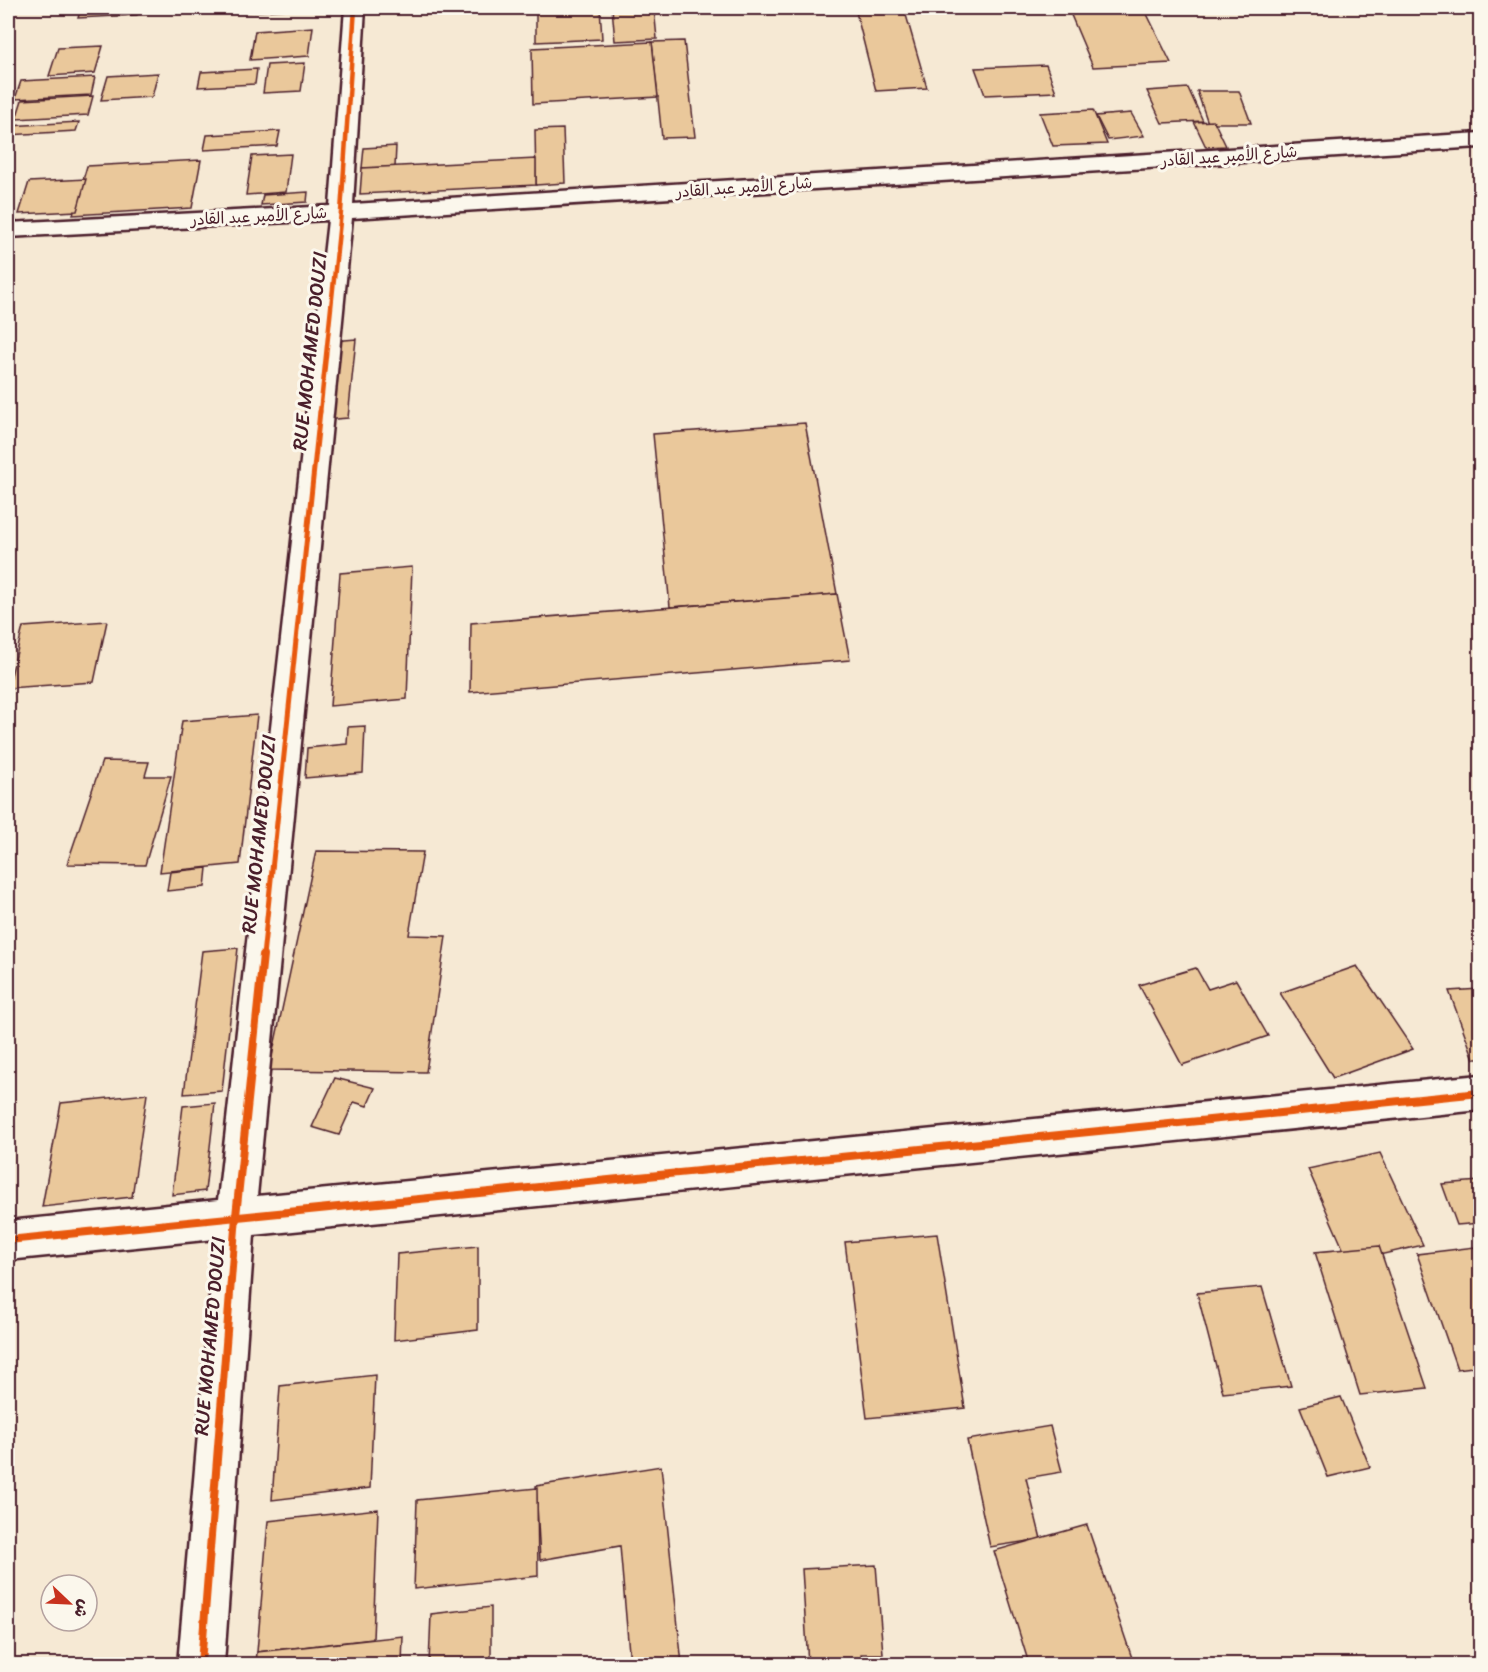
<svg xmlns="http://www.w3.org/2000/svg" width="1488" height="1672" viewBox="0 0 1488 1672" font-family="Sriracha,'Playpen Sans Arabic',sans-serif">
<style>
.building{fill:#eac89b;stroke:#4a1f2b;stroke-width:1.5}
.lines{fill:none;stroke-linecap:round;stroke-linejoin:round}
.minor-casing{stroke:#4a1f2b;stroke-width:5}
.minor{fill:#fbf7ec;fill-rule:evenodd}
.cycleway-far2-casing{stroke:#fbf7ec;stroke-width:7}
.cycleway-far1-casing{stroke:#fbf7ec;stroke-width:9}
.cycleway-casing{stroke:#fbf7ec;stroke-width:11}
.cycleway-far2{stroke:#e8590c;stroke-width:4.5}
.cycleway-far1{stroke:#e8590c;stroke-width:5}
.cycleway{stroke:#e8590c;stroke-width:8}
.labels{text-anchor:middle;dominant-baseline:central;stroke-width:6;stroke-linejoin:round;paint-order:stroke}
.far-street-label{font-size:16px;fill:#4a1f2b;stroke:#fbf7ec}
.street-label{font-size:20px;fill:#4a1f2b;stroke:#fbf7ec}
</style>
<rect width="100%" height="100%" fill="#f6e9d4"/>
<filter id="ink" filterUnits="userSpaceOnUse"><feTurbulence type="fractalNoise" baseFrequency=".0167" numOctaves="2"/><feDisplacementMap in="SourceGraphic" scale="12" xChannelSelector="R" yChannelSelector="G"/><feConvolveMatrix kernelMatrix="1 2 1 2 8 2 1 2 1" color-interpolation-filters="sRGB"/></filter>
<g filter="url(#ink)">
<!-- building -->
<g class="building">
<path d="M81,8H139L137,15L78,18Z"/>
<path d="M246,8H303L246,12Z"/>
<path d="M536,8H600L602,39L536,42Z"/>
<path d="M612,8H654L657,39L615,41Z"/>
<path d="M855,8H904L927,88L876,91Z"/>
<path d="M1068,8H1144L1171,63L1093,67Z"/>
<path d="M313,27L309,56L250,60L255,31Z"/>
<path d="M684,41L695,137L662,138L652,42Z"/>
<path d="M652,42L658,97L533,104L532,48Z"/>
<path d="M103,46L95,73L49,76L58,48Z"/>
<path d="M305,63L301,91L263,93L267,65Z"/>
<path d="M1046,65L1056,92L985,95L975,68Z"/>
<path d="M257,69L255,84L198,87L201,72Z"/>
<path d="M158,73L152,97L101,100L108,76Z"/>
<path d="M95,77L91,95L15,99L21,81Z"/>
<path d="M1188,88L1203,121L1162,123L1147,91Z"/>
<path d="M1197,91H1239L1251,123H1208Z"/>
<path d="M93,96L88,115L16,119L22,100Z"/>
<path d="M1093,110L1107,144L1053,146L1040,113Z"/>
<path d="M1131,113L1144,136L1108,140L1096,116Z"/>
<path d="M1214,121L1226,146L1206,147L1194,122Z"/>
<path d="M79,122L76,131L8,135V126Z"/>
<path d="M563,129L565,183L536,185L535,130Z"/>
<path d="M280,131L277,146L204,150L207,135Z"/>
<path d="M396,146L395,167L362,168L364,148Z"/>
<path d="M291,154L286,192L246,195L252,156Z"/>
<path d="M536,159V185L360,194L362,168Z"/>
<path d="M201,160L192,208L73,215L87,166Z"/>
<path d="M86,179L77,211L19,214L29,182Z"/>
<path d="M308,192L307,202L261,205L263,195Z"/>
<path d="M356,339L348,418L324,420L333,341Z"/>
<path d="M805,423L837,594L670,607L653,434Z"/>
<path d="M412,567L407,699L330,706L340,573Z"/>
<path d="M837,594L850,660L470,692L471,623Z"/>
<path d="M107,621L94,682L8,688L23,627Z"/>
<path d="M257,715L240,864L160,872L182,721Z"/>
<path d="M365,726L363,773L305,778L307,748L347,744L348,727Z"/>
<path d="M102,761L149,762L145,776H171L145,865L67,864Z"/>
<path d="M316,851L423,852L409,935L446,936L426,1072L269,1070Z"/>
<path d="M207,868L205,887L167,891L170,872Z"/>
<path d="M238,948L222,1091L184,1094L202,951Z"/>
<path d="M1357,966L1413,1049L1333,1078L1280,993Z"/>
<path d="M1196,968L1208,989L1236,980L1268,1036L1182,1065L1139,985Z"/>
<path d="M1480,989V1059H1474L1449,991Z"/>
<path d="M335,1078L375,1088L367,1106L354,1102L339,1135L312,1127Z"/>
<path d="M147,1094L132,1197L42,1207L61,1103Z"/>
<path d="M215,1103L205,1191L172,1195L183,1106Z"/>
<path d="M1380,1153L1423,1245L1349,1262L1308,1169Z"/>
<path d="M1480,1181V1223L1457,1225L1442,1184Z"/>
<path d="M937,1234L965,1408L867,1418L845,1242Z"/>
<path d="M478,1246V1330L394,1340L397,1254Z"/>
<path d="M1379,1246L1427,1388L1360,1395L1315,1252Z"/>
<path d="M1475,1247L1480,1263V1366L1457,1369L1417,1254Z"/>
<path d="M1262,1287L1291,1386L1223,1393L1197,1293Z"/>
<path d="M375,1375L370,1488L272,1500L280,1386Z"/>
<path d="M1341,1397L1370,1467L1328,1477L1300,1407Z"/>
<path d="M1050,1426L1062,1472L1026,1478L1041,1539L990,1547L967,1440Z"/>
<path d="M661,1466L682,1664H630L620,1546L540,1560L536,1486Z"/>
<path d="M537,1488L538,1576L414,1589L417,1500Z"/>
<path d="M378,1509L373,1639L257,1652L268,1521Z"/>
<path d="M1087,1525L1134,1664H1029L994,1551Z"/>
<path d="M876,1565L883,1654H861L862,1664H808L802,1569Z"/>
<path d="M491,1607V1664H429L431,1614Z"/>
<path d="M403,1636L402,1664H256L257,1652Z"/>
</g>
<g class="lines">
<defs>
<path id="minor" d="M345,8H365L353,204L1480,133V147L352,218L257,1196L1480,1075V1110L254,1235L224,1664H178L215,1239L8,1260V1221L218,1200L328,220L8,237V223L330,206Z"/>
</defs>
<!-- minor casing -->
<use href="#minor" class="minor-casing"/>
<!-- minor -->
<use href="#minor" class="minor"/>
<defs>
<path id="cycleway-far2" d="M320,413L341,212L355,8"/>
<path id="cycleway-far1" d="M263,956L320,411"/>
<g id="cycleway">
<path d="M8,1240L1480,1093"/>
<path d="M201,1664L236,1216L263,955"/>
</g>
</defs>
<!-- cycleway-far2 casing -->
<use href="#cycleway-far2" class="cycleway-far2-casing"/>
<!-- cycleway-far1 casing -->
<use href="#cycleway-far1" class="cycleway-far1-casing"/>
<!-- cycleway casing -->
<use href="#cycleway" class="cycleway-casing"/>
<!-- cycleway-far2 -->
<use href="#cycleway-far2" class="cycleway-far2"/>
<!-- cycleway-far1 -->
<use href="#cycleway-far1" class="cycleway-far1"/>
<!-- cycleway -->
<use href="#cycleway" class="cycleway"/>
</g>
</g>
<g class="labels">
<!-- far-street labels -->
<g class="far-street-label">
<text transform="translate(1229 156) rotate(-4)">شارع الأمير عبد القادر</text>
<text transform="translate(744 187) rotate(-4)">شارع الأمير عبد القادر</text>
<text transform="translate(259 216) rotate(-3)">شارع الأمير عبد القادر</text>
</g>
<!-- street labels -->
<g class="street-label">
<text transform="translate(310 351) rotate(-84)">RUE MOHAMED DOUZI</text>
<text transform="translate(259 834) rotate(-84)">RUE MOHAMED DOUZI</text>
<text transform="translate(210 1336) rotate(-85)">RUE MOHAMED DOUZI</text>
</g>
</g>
<!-- margin -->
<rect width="1488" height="1672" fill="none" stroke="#fbf7ec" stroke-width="30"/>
<rect x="15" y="15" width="1458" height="1642" fill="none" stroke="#4a1f2b" stroke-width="2" filter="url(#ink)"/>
<!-- north arrow -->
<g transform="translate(69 1603) rotate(113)"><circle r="28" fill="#fbf7ec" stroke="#b4a19f" stroke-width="1.5"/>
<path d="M0-4.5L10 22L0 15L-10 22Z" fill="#c8321e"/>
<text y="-9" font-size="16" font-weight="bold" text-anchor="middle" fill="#4a1f2b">ش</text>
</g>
</svg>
